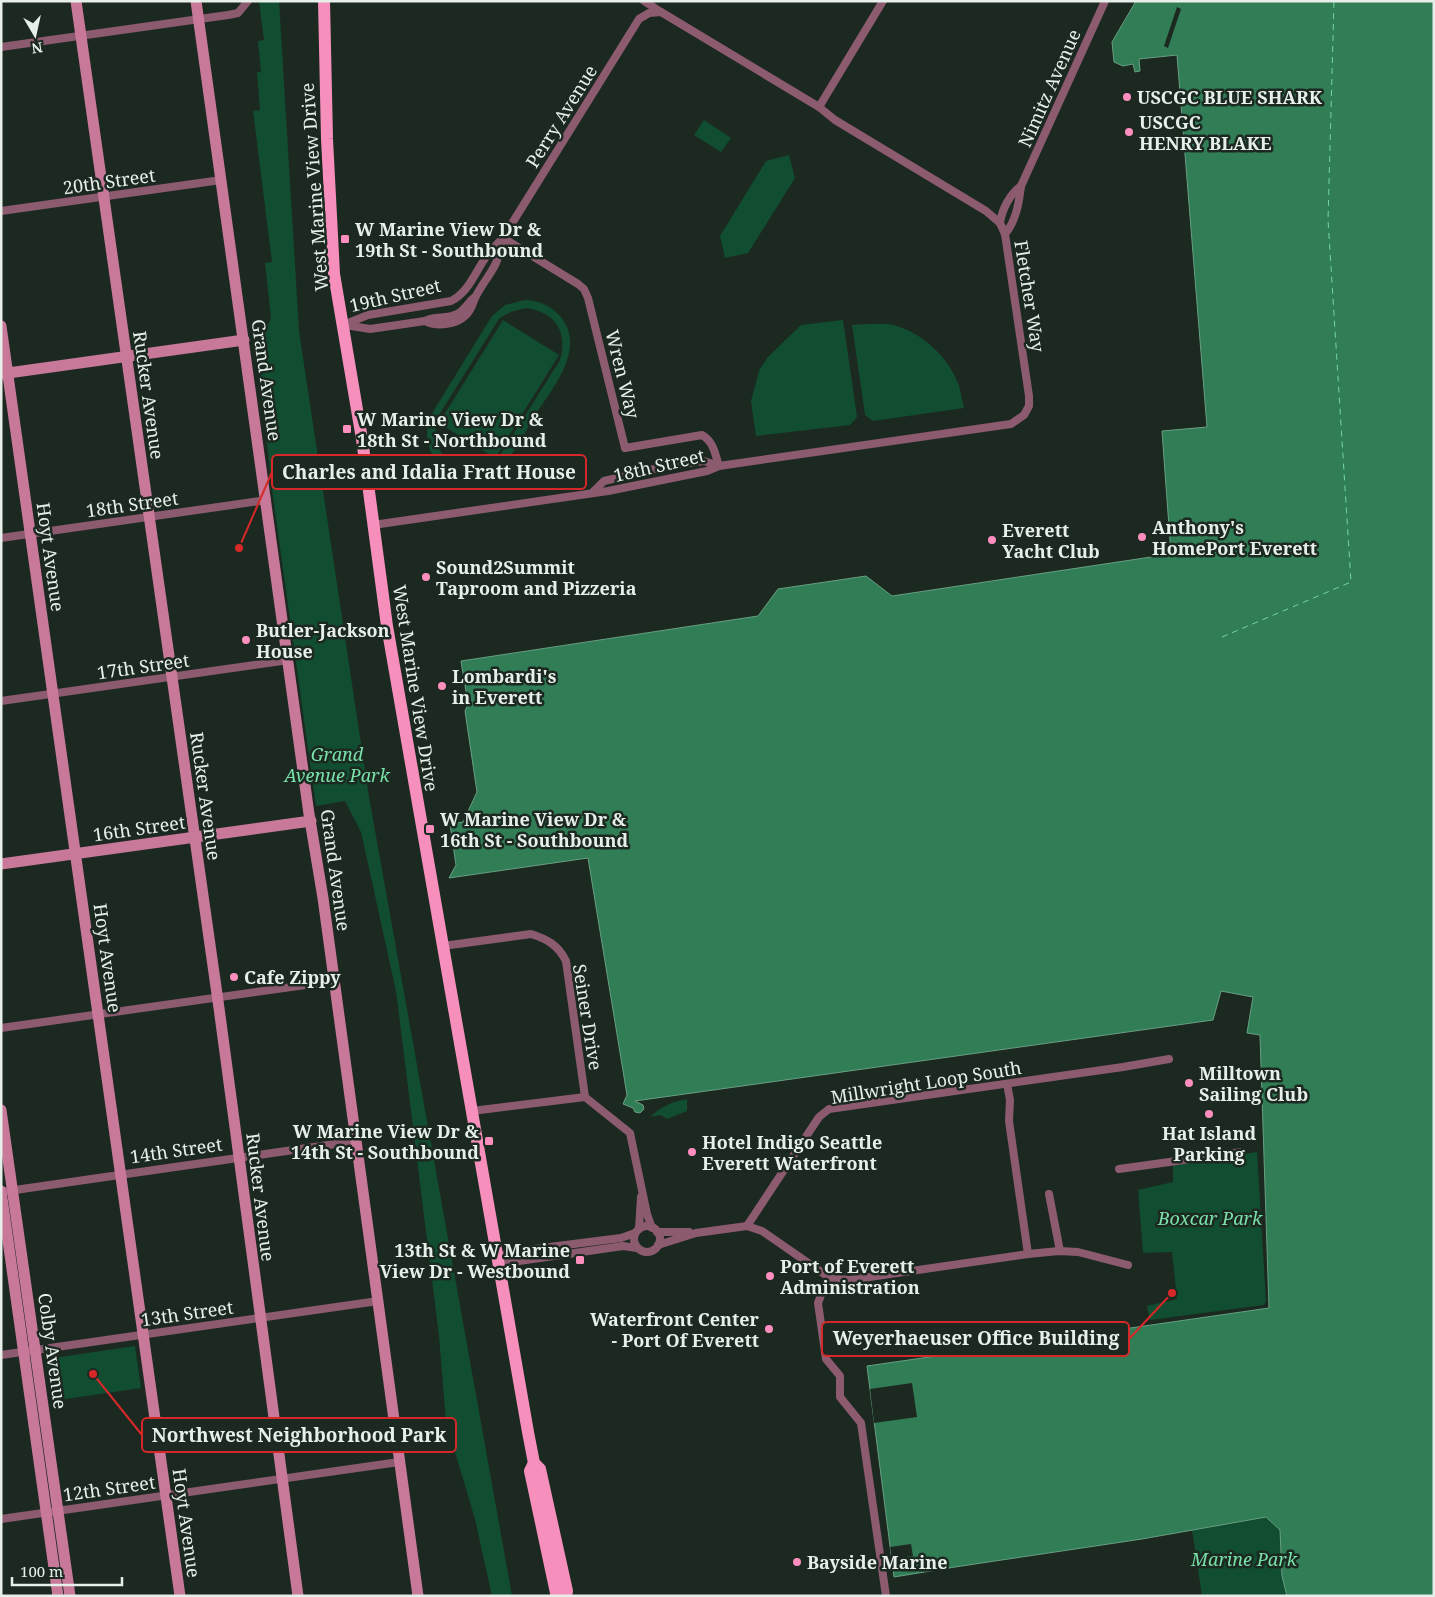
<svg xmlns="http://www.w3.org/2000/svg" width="1435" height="1597" viewBox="0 0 1435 1597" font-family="'Noto Serif',serif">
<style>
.green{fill:#114d31;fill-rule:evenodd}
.water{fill:#317d56;stroke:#689f82}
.pier{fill:#1c2921}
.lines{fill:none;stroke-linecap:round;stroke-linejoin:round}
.ferry{stroke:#6fd7a0;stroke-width:1;stroke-dasharray:6 5;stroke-linecap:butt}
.street{stroke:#8d5b70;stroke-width:8}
.secondary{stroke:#c8799a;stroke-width:11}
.primary{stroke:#f68fbb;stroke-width:12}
.poi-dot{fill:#fe8ebe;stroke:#1c2921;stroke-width:2}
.labels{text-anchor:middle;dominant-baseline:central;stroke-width:5;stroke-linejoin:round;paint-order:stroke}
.street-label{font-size:18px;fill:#e7efea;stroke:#1c2921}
.poi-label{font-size:18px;font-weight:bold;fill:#e7efea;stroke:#1c2921;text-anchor:start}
.park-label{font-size:18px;font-style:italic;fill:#79e1a9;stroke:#1c2921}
.leader{fill:none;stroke:#d62828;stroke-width:2}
.callout-dot{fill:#d62828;stroke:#1c2921;stroke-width:2}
.callout{fill:#1c2921;stroke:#d62828;stroke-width:2}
.callout-label{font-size:19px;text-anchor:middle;font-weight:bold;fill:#e7efea}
</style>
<rect width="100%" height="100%" fill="#1c2921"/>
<!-- green -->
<g class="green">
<path d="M259,1H279L299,331L369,797L512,1596H492L475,1519L446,1422L439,1336L396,991L361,832L345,801L316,806L273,497L255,337L263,336L271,318L265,263L272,262L253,111L260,110L257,72H261L258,41L264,40Z"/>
<path d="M704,120L731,138L721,152L694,135Z"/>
<path d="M789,155L795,178L748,253L725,258L720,236L766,161Z"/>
<path d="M525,300C540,301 549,305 559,315C588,347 553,387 536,414C526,430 517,449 505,463C475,491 427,476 427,432C427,424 431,417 434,410L492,316L505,305ZM527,308C556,313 568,332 560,360L499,457C467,489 423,455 439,415L499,319C508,312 516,310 527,308Z"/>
<path d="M503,320L559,355L495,458L439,423Z"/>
<path d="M843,320L857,417L850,425L756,436L751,401L759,371L767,358L801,325Z"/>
<path d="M867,324C875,324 885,323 894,325C922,333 949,357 959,386C961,393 962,401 964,408L873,421L865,415L852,325Z"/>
<path d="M687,1099V1111L667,1119L661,1115L650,1117C662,1106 672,1102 687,1099Z"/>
<path d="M1257,1152L1266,1301L1264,1305L1150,1320L1147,1306L1177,1299L1172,1252L1143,1253L1138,1190L1173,1182V1165Z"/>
<path d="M135,1346L141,1388L52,1401L46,1359Z"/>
<path d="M1266,1517L1280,1530L1282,1576L1287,1596H1202L1192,1530Z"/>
</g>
<!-- water -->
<path class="water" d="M1136,1H1434V1596H1287L1282,1576L1280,1530L1266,1517L1142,1539L955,1567L894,1577L867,1366L1269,1308L1260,1035L1247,1033L1253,997L1221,991L1213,1020L635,1101L643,1105L644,1109L640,1113L635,1112L633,1108L623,1104L627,1095L588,858L449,878L456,865L450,824L463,822L477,792L465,711L468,704L461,661L758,616L778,589L866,576L892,596L1171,554L1162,431L1207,427L1177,55L1139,59L1140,71L1135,72L1133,64L1123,66L1114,62L1112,42Z"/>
<!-- pier -->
<g class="pier">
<path d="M1177,7L1181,9L1168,48L1164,46Z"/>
<path d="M912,1383L917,1417L874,1423L870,1389Z"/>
<path d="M911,1544L913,1556L892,1559L890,1547Z"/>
</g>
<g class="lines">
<!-- ferry -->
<path class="ferry" d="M1222,637L1351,582L1328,220L1334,1"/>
<!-- street -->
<g class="street">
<path d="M644,1L661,12"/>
<path d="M1,47L228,15L238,13L248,1"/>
<path d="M819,107L883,1"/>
<path d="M1,211L221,180"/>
<path d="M1000,223C1002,209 1010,194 1021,186"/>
<path d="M1005,234C1016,221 1019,203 1021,186L1105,1"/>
<path d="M503,238L578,284L584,289L588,298L625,448L702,435C714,442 715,454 719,466"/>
<path d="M425,321C436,327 456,325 465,316C472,310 472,304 476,296C482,284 491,274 496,263C499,256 500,248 502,240"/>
<path d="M343,325L368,315L451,301C469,292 475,272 486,257C491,250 497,244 503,238L639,19L649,13L661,12L819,107L835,120L986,211L1000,223L1005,234L1029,396V406L1024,415L1011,424L719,466L707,471L608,491L373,525"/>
<path d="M345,325L370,329L425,321C435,315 447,320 457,314C465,310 468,302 475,297"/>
<path d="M592,493L604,481L667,466L704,461L719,466"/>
<path d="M1,538L267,500"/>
<path d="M1,701L289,660"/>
<path d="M443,946L531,934C547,939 558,945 566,961L585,1097L630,1133L647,1214L652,1228"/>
<path d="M1,1028L334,981"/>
<path d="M1007,1084L1010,1100L1009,1121L1028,1254"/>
<path d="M472,1111L585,1097"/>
<path d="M1119,1169L1241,1152"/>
<path d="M1,1192L356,1141"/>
<path d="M1049,1194L1060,1251"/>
<path d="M747,1226L819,1117L829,1109L1123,1067L1169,1059"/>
<circle cx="647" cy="1239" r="13"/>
<path d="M639,1229L641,1197"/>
<path d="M657,1232H689"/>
<path d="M658,1245L696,1233L747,1226L762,1231L830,1278L849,1280L1028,1254L1059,1251L1078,1252L1128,1265"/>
<path d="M498,1258L512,1262L623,1246L637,1248"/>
<path d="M498,1258L510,1252L621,1238L635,1233"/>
<path d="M830,1278L821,1295L818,1303L826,1359L840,1376V1397L861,1423L886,1596"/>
<path d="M1,1355L378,1301"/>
<path d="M1,1519L399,1462"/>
</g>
<!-- secondary -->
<g class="secondary">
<path d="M76,1L219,1008L298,1596"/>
<path d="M196,1L309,814L323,898L418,1596"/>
<path d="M1,326L180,1596"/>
<path d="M1,374L244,340"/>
<path d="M1,864L311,821"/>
<path d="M1,1110L70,1596"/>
<path d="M1,1191L58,1596"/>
</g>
<!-- primary -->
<g class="primary">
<path d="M324,1L327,139L334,274L362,439L387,626L528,1432L534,1463L540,1469L567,1591L566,1596"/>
<path d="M534,1463L530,1471L556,1593L558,1596"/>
</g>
</g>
<!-- markers -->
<g class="poi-dot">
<circle cx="1127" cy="97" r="5"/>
<circle cx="1129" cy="132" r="5"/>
<rect x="340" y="234" width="10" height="10" rx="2.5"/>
<rect x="342" y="424" width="10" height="10" rx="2.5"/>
<circle cx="1142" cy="537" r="5"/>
<circle cx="992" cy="540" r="5"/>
<circle cx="426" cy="577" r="5"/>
<circle cx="246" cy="640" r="5"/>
<circle cx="442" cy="686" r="5"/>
<rect x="425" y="824" width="10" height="10" rx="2.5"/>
<circle cx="234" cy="977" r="5"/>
<circle cx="1189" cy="1083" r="5"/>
<circle cx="1209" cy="1114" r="5"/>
<rect x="484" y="1136" width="10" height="10" rx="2.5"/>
<circle cx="692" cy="1152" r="5"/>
<rect x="575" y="1255" width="10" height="10" rx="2.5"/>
<circle cx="770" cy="1276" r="5"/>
<circle cx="769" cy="1329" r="5"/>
<circle cx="797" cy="1562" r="5"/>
</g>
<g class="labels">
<!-- street labels -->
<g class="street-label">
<text transform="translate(1049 88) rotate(-66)">Nimitz Avenue</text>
<text transform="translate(561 116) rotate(-58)">Perry Avenue</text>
<text transform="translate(109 181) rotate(-8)">20th Street</text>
<text transform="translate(314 187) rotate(-94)">West Marine View Drive</text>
<text transform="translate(395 295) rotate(-13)">19th Street</text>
<text transform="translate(1030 296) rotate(81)">Fletcher Way</text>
<text transform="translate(623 374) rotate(76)">Wren Way</text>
<text transform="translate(267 380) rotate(82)">Grand Avenue</text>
<text transform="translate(149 395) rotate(82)">Rucker Avenue</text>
<text transform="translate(659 465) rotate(-13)">18th Street</text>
<text transform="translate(132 504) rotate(-8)">18th Street</text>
<text transform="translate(51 557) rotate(82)">Hoyt Avenue</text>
<text transform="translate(143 666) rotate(-8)">17th Street</text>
<text transform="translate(416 688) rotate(81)">West Marine View Drive</text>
<text transform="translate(206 796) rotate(82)">Rucker Avenue</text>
<text transform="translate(139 828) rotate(-8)">16th Street</text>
<text transform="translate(336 870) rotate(82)">Grand Avenue</text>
<text transform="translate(108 958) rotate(82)">Hoyt Avenue</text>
<text transform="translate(588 1017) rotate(81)">Seiner Drive</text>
<text transform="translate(926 1082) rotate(-9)">Millwright Loop South</text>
<text transform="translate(176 1150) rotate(-8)">14th Street</text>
<text transform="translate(261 1197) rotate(83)">Rucker Avenue</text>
<text transform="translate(187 1313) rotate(-8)">13th Street</text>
<text transform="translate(53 1351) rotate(82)">Colby Avenue</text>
<text transform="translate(109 1488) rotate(-8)">12th Street</text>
<text transform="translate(187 1523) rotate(82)">Hoyt Avenue</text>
</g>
<!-- poi labels -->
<g class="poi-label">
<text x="1137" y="97">USCGC BLUE SHARK</text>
<text x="1139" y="122">USCGC<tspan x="1139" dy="21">HENRY BLAKE</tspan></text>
<text x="355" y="229">W Marine View Dr &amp;<tspan x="355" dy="21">19th St - Southbound</tspan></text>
<text x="357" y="419">W Marine View Dr &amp;<tspan x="357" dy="21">18th St - Northbound</tspan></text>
<text x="1152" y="527">Anthony's<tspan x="1152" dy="21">HomePort Everett</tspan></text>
<text x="1002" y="530">Everett<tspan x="1002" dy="21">Yacht Club</tspan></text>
<text x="436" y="567">Sound2Summit<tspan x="436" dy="21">Taproom and Pizzeria</tspan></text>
<text x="256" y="630">Butler-Jackson<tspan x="256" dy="21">House</tspan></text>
<text x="452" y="676">Lombardi's<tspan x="452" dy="21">in Everett</tspan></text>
<text x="440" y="819">W Marine View Dr &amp;<tspan x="440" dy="21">16th St - Southbound</tspan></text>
<text x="244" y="977">Cafe Zippy</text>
<text x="1199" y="1073">Milltown<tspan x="1199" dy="21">Sailing Club</tspan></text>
<text x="479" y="1131" text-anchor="end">W Marine View Dr &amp;<tspan x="479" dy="21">14th St - Southbound</tspan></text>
<text x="1209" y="1133" text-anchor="middle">Hat Island<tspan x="1209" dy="21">Parking</tspan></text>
<text x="702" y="1142">Hotel Indigo Seattle<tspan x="702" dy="21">Everett Waterfront</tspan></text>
<text x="570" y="1250" text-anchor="end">13th St &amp; W Marine<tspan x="570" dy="21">View Dr - Westbound</tspan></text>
<text x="780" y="1266">Port of Everett<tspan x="780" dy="21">Administration</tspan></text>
<text x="759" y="1319" text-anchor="end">Waterfront Center<tspan x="759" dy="21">- Port Of Everett</tspan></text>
<text x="807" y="1562">Bayside Marine</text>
</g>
<!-- park labels -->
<g class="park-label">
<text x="337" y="754">Grand<tspan x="337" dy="21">Avenue Park</tspan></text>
<text x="1210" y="1218">Boxcar Park</text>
<text x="1244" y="1559">Marine Park</text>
</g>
</g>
<!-- callouts -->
<path class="leader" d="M239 548L272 472M1172 1293L1129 1339M93 1374L142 1435"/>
<g class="callout-dot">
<circle cx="239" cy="548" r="5"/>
<circle cx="1172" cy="1293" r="5"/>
<circle cx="93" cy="1374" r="5"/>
</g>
<g class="callout">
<rect x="272" y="455" width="314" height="34" rx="5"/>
<rect x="822" y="1322" width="307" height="34" rx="5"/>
<rect x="142" y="1418" width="314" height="34" rx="5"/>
</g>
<g class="callout-label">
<text x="429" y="479">Charles and Idalia Fratt House</text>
<text x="976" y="1345">Weyerhaeuser Office Building</text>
<text x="299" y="1442">Northwest Neighborhood Park</text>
</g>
<!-- border -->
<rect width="1435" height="1597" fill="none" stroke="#e7efea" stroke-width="5"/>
<!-- north arrow -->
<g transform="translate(35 35) rotate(171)" stroke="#1c2921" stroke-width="4" paint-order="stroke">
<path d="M0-4L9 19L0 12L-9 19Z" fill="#e7efea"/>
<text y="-8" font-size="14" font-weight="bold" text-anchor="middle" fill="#e7efea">N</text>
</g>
<!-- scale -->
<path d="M12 1577v8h110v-8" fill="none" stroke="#e7efea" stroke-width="2.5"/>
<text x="20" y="1577" font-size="15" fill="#e7efea" stroke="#1c2921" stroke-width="4" paint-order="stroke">100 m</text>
</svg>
